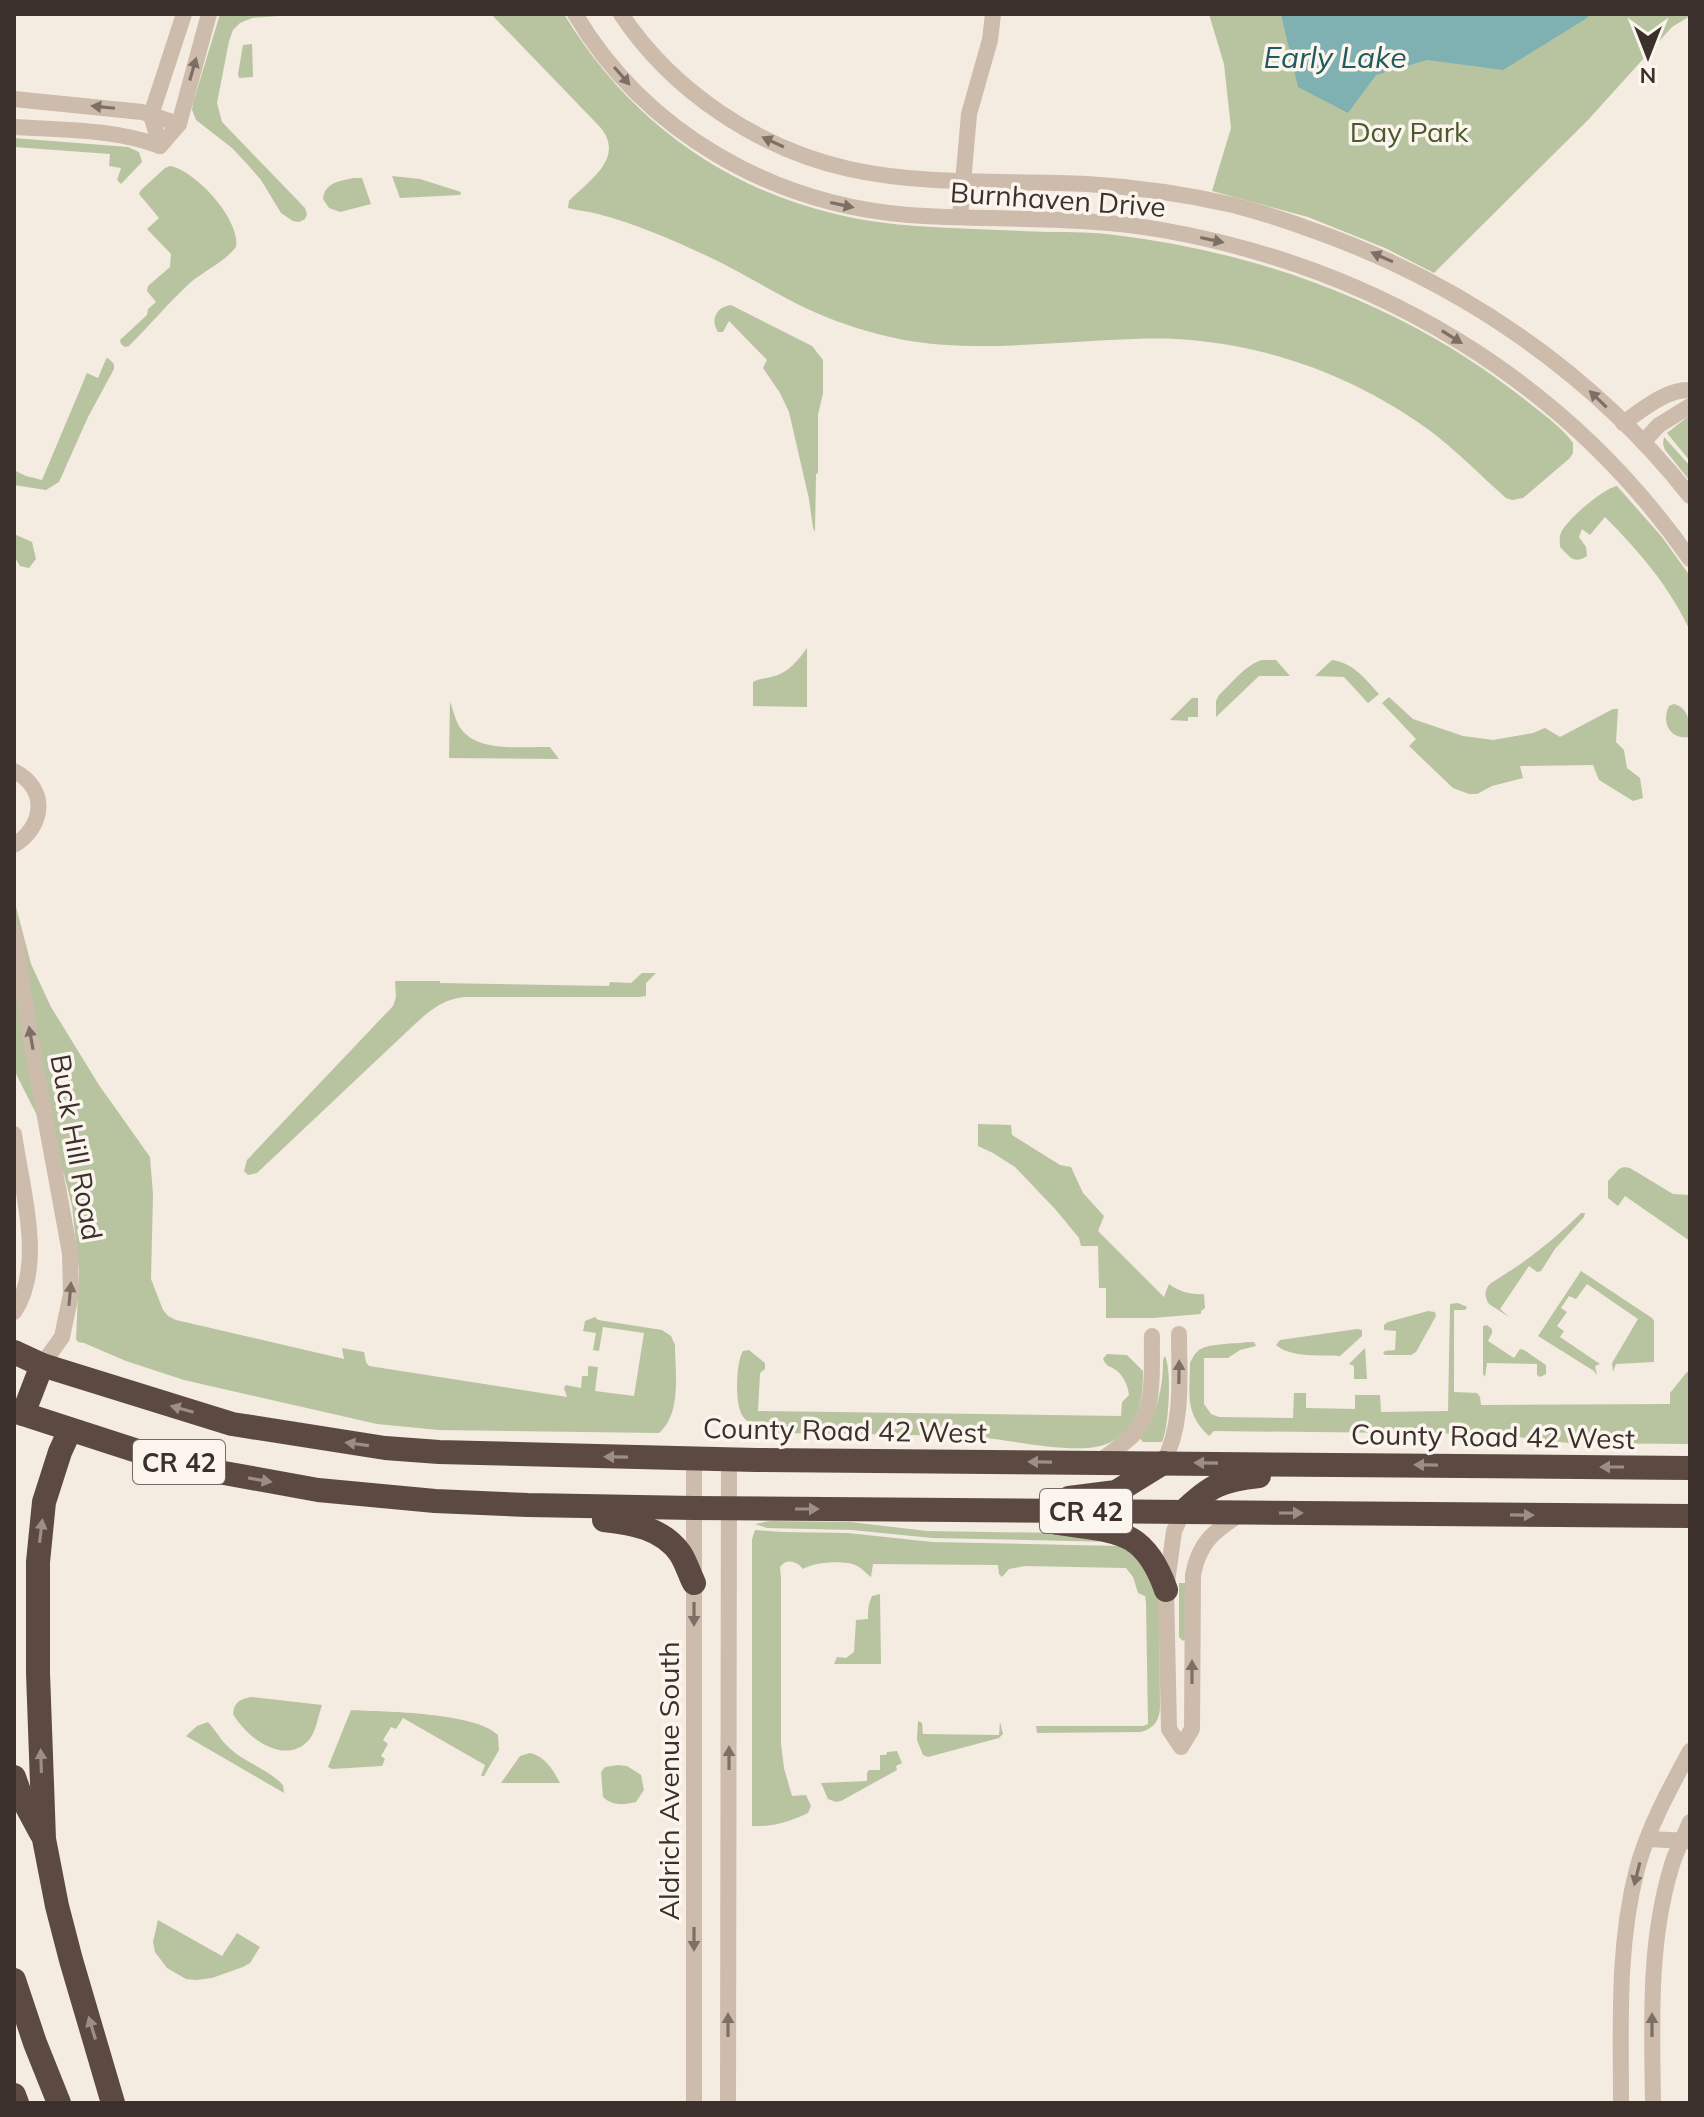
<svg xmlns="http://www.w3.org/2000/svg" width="1704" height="2117" viewBox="0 0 1704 2117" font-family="Mulish,sans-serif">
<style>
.green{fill:#b8c4a0}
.water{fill:#7fb0b2}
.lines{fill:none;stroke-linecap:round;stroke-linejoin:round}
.minor{stroke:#cdbbac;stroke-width:16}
.highway{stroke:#5c4a42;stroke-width:24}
.oneway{fill:#7d6f65}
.oneway2{fill:#9c8e87}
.labels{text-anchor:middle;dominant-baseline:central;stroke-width:7;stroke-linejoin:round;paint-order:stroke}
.shield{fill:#fbf5ee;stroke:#756b66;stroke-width:2}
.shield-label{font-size:26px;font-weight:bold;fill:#3b302b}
.park-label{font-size:28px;fill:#4a5a2e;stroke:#fbf5ee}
.street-label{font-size:28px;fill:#3b302b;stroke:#fbf5ee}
.water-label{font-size:30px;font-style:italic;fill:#1f5a5e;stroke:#fbf5ee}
</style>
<rect width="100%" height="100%" fill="#f4ebe1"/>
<!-- green -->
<g class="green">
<path d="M220,14H279V16L252,18L240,23L233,30L229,41L217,103L222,122L305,208L307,214L305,219L299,222L293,221L281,213L261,180L248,165L232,148L196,120L192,110L193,103Z"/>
<path d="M491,14H564C641,142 767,217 916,226C960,229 1004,230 1049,232C1071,232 1093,232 1115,235C1230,249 1339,283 1439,341C1472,360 1504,383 1533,406C1547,417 1563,429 1573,443V453L1570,458L1523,498L1512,500L1506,498C1481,476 1456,450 1429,430C1355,376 1267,344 1176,339C1154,338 1132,339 1110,340C1042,343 972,352 904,340C873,334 841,324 812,311C775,294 742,272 705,255C670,239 634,223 598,214C588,211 578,211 568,208L569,201C589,180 626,158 600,127Z"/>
<path d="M1209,14H1690V16L1672,27L1588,120L1434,273L1385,248L1308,217L1212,191L1231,128L1224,64Z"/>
<path d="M252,44L253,77L239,78L238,74L243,45Z"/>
<path d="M14,138L128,147L139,152L142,162L121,184L117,180L121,168L109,166L110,154L14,147Z"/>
<path d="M170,166C195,170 241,220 236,247C224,262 206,270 191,282C169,302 150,325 129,346L125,347L121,344L120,340L147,315L148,309L156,302L147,291L148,286L170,267L171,254L147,229L159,218L139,194L141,190L165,168Z"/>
<path d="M392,176L420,179L461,192L460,195L400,198Z"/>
<path d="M354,178H362L371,204L340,212L329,208L323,199C325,182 340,181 354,178Z"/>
<path d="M731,305L812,346L823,360V393L818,415V473L816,474L815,532L813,528L809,499L789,412L780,393L763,368L767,360L729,321L723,332H718C710,320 716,307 731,305Z"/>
<path d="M108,358L114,364V369L88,417L59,482L46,490L14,485V470L26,476L42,480L87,373L98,378L106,359Z"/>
<path d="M1690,415V461L1667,433Z"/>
<path d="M1664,437L1690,466V481L1665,450L1663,444Z"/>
<path d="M1617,486L1662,537L1690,576V631C1670,587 1639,551 1605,517L1590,535L1582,529L1579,537L1586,547L1587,556C1574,565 1569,556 1560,547C1560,542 1559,537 1561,533C1565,521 1604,488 1617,486Z"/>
<path d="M14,534L32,542L36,559L29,568L20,566L14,556Z"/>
<path d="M807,648V707L753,706V682C760,678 764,679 771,677C787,674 798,661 807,648Z"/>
<path d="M1262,660H1276L1290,676H1259L1216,717V701L1219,695C1232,683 1245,665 1262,660Z"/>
<path d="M1332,660C1354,663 1365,679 1379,694L1368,703L1344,677L1315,676Z"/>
<path d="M1389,697L1413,719L1463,736L1493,740L1533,733L1545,728L1560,737L1613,709H1618L1616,742L1624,750L1627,768L1640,778L1643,798L1633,801L1599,780L1593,765L1520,766L1523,778L1492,786L1477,794H1469L1453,788L1409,746L1416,739L1382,703Z"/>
<path d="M1192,698H1198V717H1188V721L1170,720Z"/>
<path d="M450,702C453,709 455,719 459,726C476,754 522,746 550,747L559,759L449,758Z"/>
<path d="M1674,704C1689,708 1690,723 1690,737C1670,740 1661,723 1669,706Z"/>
<path d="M14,899L31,964L51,1007L99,1085L150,1157L153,1194L151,1279L163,1310L168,1316L176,1320L344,1359L342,1348L364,1352L366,1362L369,1366L567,1397L564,1388L566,1385L581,1388L582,1376H588V1366L598,1367L595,1391L634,1396L644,1333L603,1327L599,1351L593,1350L596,1333L583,1331L585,1321L595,1317L598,1320L662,1330L671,1336L675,1345C675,1373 682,1413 659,1433L439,1430L377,1424L184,1380L126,1361L84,1343L78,1342L76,1339L79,1271L72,1206L64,1174L51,1143L14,1070Z"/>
<path d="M642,973H656L646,983V996L639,997H464C444,999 430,1010 415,1024L257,1173L248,1175L244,1171L247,1160L393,1006L396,997L395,981H440V983L609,986L610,982L631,983Z"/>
<path d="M978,1124L1011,1125L1012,1135L1060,1165L1071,1167L1083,1193L1104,1216L1098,1231L1164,1297L1169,1284C1179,1292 1192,1295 1204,1294L1205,1308L1201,1311V1314L1153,1318H1106V1288H1099L1098,1246H1081L1079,1238L1056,1210L1015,1167L993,1153L978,1146Z"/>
<path d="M1624,1167L1630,1168L1673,1194L1690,1195V1241L1625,1196L1618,1206L1608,1198V1181L1619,1169Z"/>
<path d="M1581,1213H1585L1584,1217L1555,1249L1541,1271L1537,1272L1529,1266L1500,1309L1509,1317L1489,1304C1484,1296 1484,1289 1491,1283C1524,1263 1553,1241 1581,1213Z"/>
<path d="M1581,1271L1652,1318L1654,1321V1362L1616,1364L1613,1372L1612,1363L1638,1319L1587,1284L1576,1299L1569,1296L1561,1308L1567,1312L1557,1326L1564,1331L1560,1337L1600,1364L1595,1366L1597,1375L1594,1371L1538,1336Z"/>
<path d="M1458,1303L1467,1307L1465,1310H1454V1392L1477,1393L1480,1397L1481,1405L1670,1404V1393L1687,1372H1690V1444L1569,1443L1492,1434L1214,1431L1209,1436C1184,1412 1190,1395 1190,1363C1192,1359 1194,1354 1198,1351C1206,1343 1236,1344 1248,1342H1254L1256,1346L1240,1350L1228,1358H1204V1404L1211,1414L1219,1417L1293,1418L1294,1393H1306V1408L1355,1409V1395H1380L1381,1412L1448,1411L1450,1307V1304Z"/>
<path d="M1428,1311L1435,1312L1436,1316L1416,1352L1411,1355H1385L1383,1353L1385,1351L1395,1350L1396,1331L1384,1330V1325L1388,1322Z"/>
<path d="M1487,1325L1492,1329V1333L1488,1341L1514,1358L1520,1349L1524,1350L1546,1365V1374L1540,1377L1537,1375V1364L1487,1363L1485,1377L1483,1374V1326Z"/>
<path d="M1357,1329L1362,1330V1336L1340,1356C1321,1355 1291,1358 1276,1345L1280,1340Z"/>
<path d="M1365,1348L1367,1379H1354V1366L1349,1364Z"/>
<path d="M749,1350L765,1363V1369L760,1373L758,1411L1121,1416L1122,1402L1129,1395C1128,1387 1124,1376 1117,1371C1110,1365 1107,1368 1103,1359L1107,1354L1127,1355L1143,1371C1143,1402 1140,1428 1109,1443C1080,1457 1009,1439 976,1437C906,1434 837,1434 768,1433L763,1432L762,1426C753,1425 745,1422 741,1413C735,1400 736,1362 743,1351Z"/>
<path d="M1165,1356C1172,1370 1169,1428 1162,1442H1143L1140,1438C1157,1414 1163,1389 1163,1360Z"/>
<path d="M770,1521L850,1522L927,1531L1058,1533L1116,1542L932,1538L852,1530L767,1528L755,1524Z"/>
<path d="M755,1530L782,1532L848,1533L932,1542L1118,1546L1140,1557L1159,1599L1160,1706C1160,1719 1155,1728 1141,1732L1037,1733L1036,1726H1143L1148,1724L1146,1602L1145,1596L1138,1593L1133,1577L1126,1568L1025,1566L1009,1569L1002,1577L999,1574L998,1565L873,1564L871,1577C867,1574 861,1567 855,1565C844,1560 813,1562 803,1569C797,1561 786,1558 780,1567L781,1578V1744L784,1768L792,1796L806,1795L811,1806L808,1813C789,1822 772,1827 752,1826V1539Z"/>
<path d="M1179,1583H1185V1639L1183,1641L1179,1637Z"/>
<path d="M880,1594L881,1664H834L837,1657L846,1658L854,1652L856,1620L868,1619C868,1610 868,1605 872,1596Z"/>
<path d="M252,1697L322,1705C318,1716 316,1733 308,1741C284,1766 246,1737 233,1714C234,1702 240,1699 252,1697Z"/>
<path d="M351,1710C386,1712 474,1712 498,1735L499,1750L484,1776H481L485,1765L403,1718L396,1729L391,1727L383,1740L388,1744L381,1756L385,1759L382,1766L332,1769L328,1767Z"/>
<path d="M918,1721L922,1723L923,1734L999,1735L1000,1722L1003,1734L999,1738L928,1757L923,1755L917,1740Z"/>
<path d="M208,1722C217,1732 223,1744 234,1752C249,1764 269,1770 283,1785L284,1793L186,1736L197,1726Z"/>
<path d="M897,1751L902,1763L896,1766L897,1770L841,1801L836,1802L828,1799L821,1783L867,1781V1773L869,1770H880V1755H886L887,1752Z"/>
<path d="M530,1753C546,1757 553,1770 560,1783H501L520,1756Z"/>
<path d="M618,1765L627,1766L641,1775L644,1790L636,1802C624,1805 612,1806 603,1797L601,1772L605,1767Z"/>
<path d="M158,1920L222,1956L237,1933L260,1947L250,1963L243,1967L212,1978L197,1980L186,1979L167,1968L155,1952L153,1942Z"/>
</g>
<!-- water -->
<path class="water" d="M1281,14H1590L1587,18L1503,70L1427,60L1376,75L1348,113L1298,87Z"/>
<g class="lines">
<!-- minor -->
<g class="minor">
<path d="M575,14C645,132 772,204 908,215C992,221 1079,215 1162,230C1377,268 1565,380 1690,559"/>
<path d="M621,14C672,91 759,149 849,169C926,186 1009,180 1087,184C1136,187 1185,194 1233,205C1260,212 1288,221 1315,231C1461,283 1593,373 1690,496"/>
<path d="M14,99L142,112L179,124"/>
<path d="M14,127C63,130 114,129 160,146"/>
<path d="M160,146L179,124L209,14"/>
<path d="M160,146L151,115L184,14"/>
<path d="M960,217L969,114L990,40L993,14"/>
<path d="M1623,423C1642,410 1666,389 1690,390"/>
<path d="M1643,442L1659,425L1690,406"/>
<path d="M14,771C49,789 44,827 14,845"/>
<path d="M14,931L30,1035L70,1253L71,1294L62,1337L42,1365"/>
<path d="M14,1134C21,1186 46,1265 14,1312"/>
<path d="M1097,1463C1109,1454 1123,1445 1133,1435C1157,1410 1151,1367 1152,1336"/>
<path d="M1163,1463C1184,1424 1179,1377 1179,1334"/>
<path d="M1183,1512L1174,1531L1166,1590L1169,1729L1181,1747L1192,1729L1193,1575C1199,1542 1214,1531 1242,1513"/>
<path d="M1648,1839L1690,1841"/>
<path d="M694,2103V1459"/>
<path d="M728,2103L729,1459"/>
<path d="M1621,2103C1621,2024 1617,1946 1637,1869C1648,1828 1670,1788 1690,1751"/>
<path d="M1653,2103C1652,2024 1648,1945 1671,1868C1675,1852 1684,1837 1690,1822"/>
</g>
<!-- highway -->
<g class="highway">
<path d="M14,1352L42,1365L232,1424L385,1448L439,1452L756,1460L1690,1468"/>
<path d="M14,1411L156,1457L224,1473L318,1490L435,1501L528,1505L694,1508L1690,1516"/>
<path d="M23,1414L42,1365"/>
<path d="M70,1430L60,1452L44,1502L38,1562V1673L44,1839L57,1906L71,1960L113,2103"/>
<path d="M1069,1498L1116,1492L1163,1463"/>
<path d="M1183,1512C1210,1486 1221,1480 1259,1476"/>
<path d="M604,1520C632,1523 662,1528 680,1553C686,1562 689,1573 694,1583"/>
<path d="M1057,1523C1116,1532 1144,1527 1166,1590"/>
<path d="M14,1777L20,1794L41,1833"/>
<path d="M14,1980L35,2043L59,2103"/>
<path d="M14,2095L17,2103"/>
</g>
</g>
<!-- one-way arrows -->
<defs><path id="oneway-solid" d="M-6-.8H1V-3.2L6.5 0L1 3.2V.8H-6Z" transform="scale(2)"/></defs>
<g class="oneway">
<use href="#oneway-solid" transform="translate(193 69) rotate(-74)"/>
<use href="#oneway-solid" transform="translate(622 76) rotate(49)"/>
<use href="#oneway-solid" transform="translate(103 107) rotate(-174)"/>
<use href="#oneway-solid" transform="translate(773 142) rotate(-155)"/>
<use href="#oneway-solid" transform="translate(842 205) rotate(12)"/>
<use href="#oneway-solid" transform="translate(1212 240) rotate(12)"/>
<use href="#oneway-solid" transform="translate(1382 257) rotate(-156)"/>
<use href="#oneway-solid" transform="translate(1452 337) rotate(32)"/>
<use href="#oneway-solid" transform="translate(1598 399) rotate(-136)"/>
<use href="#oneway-solid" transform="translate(31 1038) rotate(-100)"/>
<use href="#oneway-solid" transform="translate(70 1294) rotate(-85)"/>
<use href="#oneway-solid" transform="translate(1179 1372) rotate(-89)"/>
<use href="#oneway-solid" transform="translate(694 1614) rotate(90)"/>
<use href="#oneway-solid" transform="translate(1192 1672) rotate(-90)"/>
<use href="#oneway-solid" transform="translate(729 1758) rotate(-90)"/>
<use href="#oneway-solid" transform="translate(1637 1874) rotate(104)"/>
<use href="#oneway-solid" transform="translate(694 1939) rotate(90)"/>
<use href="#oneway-solid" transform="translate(728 2025) rotate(-90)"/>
<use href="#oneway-solid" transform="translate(1652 2025) rotate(-90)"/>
</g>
<g class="oneway2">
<use href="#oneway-solid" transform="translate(182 1409) rotate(-164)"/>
<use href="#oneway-solid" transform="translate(357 1444) rotate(-172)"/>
<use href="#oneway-solid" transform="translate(616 1457) rotate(-179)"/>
<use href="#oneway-solid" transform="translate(1040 1462) rotate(-179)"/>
<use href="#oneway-solid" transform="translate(1206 1463) rotate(-179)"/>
<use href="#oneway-solid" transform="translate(1426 1465) rotate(-179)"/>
<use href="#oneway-solid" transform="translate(1612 1467) rotate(-180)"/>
<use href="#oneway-solid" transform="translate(260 1480) rotate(10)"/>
<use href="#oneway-solid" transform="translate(807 1509)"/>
<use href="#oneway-solid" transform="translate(1291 1513)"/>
<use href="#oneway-solid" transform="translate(1522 1515) rotate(1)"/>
<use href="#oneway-solid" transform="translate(41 1531) rotate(-83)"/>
<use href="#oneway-solid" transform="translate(41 1761) rotate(-92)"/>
<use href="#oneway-solid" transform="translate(92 2028) rotate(-107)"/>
</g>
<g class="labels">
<!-- shield labels -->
<g class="shield">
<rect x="133" y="1440" width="92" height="44" rx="6"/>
<rect x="1040" y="1489" width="92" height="44" rx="6"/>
</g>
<g class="shield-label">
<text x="179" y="1462">CR 42</text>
<text x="1086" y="1511">CR 42</text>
</g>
<!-- park labels -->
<g class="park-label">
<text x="1409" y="131">Day Park</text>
</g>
<!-- street labels -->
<g class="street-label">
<text transform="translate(1058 199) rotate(4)">Burnhaven Drive</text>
<text transform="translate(77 1147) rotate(80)">Buck Hill Road</text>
<text transform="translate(845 1430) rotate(1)">County Road 42 West</text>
<text transform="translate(1493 1436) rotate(1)">County Road 42 West</text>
<text transform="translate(668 1781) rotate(-90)">Aldrich Avenue South</text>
</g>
<!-- water labels -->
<g class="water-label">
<text x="1335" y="57">Early Lake</text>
</g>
</g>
<!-- border -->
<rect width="1704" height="2117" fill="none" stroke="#3b302b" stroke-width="32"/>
<!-- north arrow -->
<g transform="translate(1648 56) rotate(180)" stroke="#fbf5ee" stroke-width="6" paint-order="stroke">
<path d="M0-6L14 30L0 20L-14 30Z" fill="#3b302b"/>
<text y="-12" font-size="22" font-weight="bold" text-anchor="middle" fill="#3b302b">N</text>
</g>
</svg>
